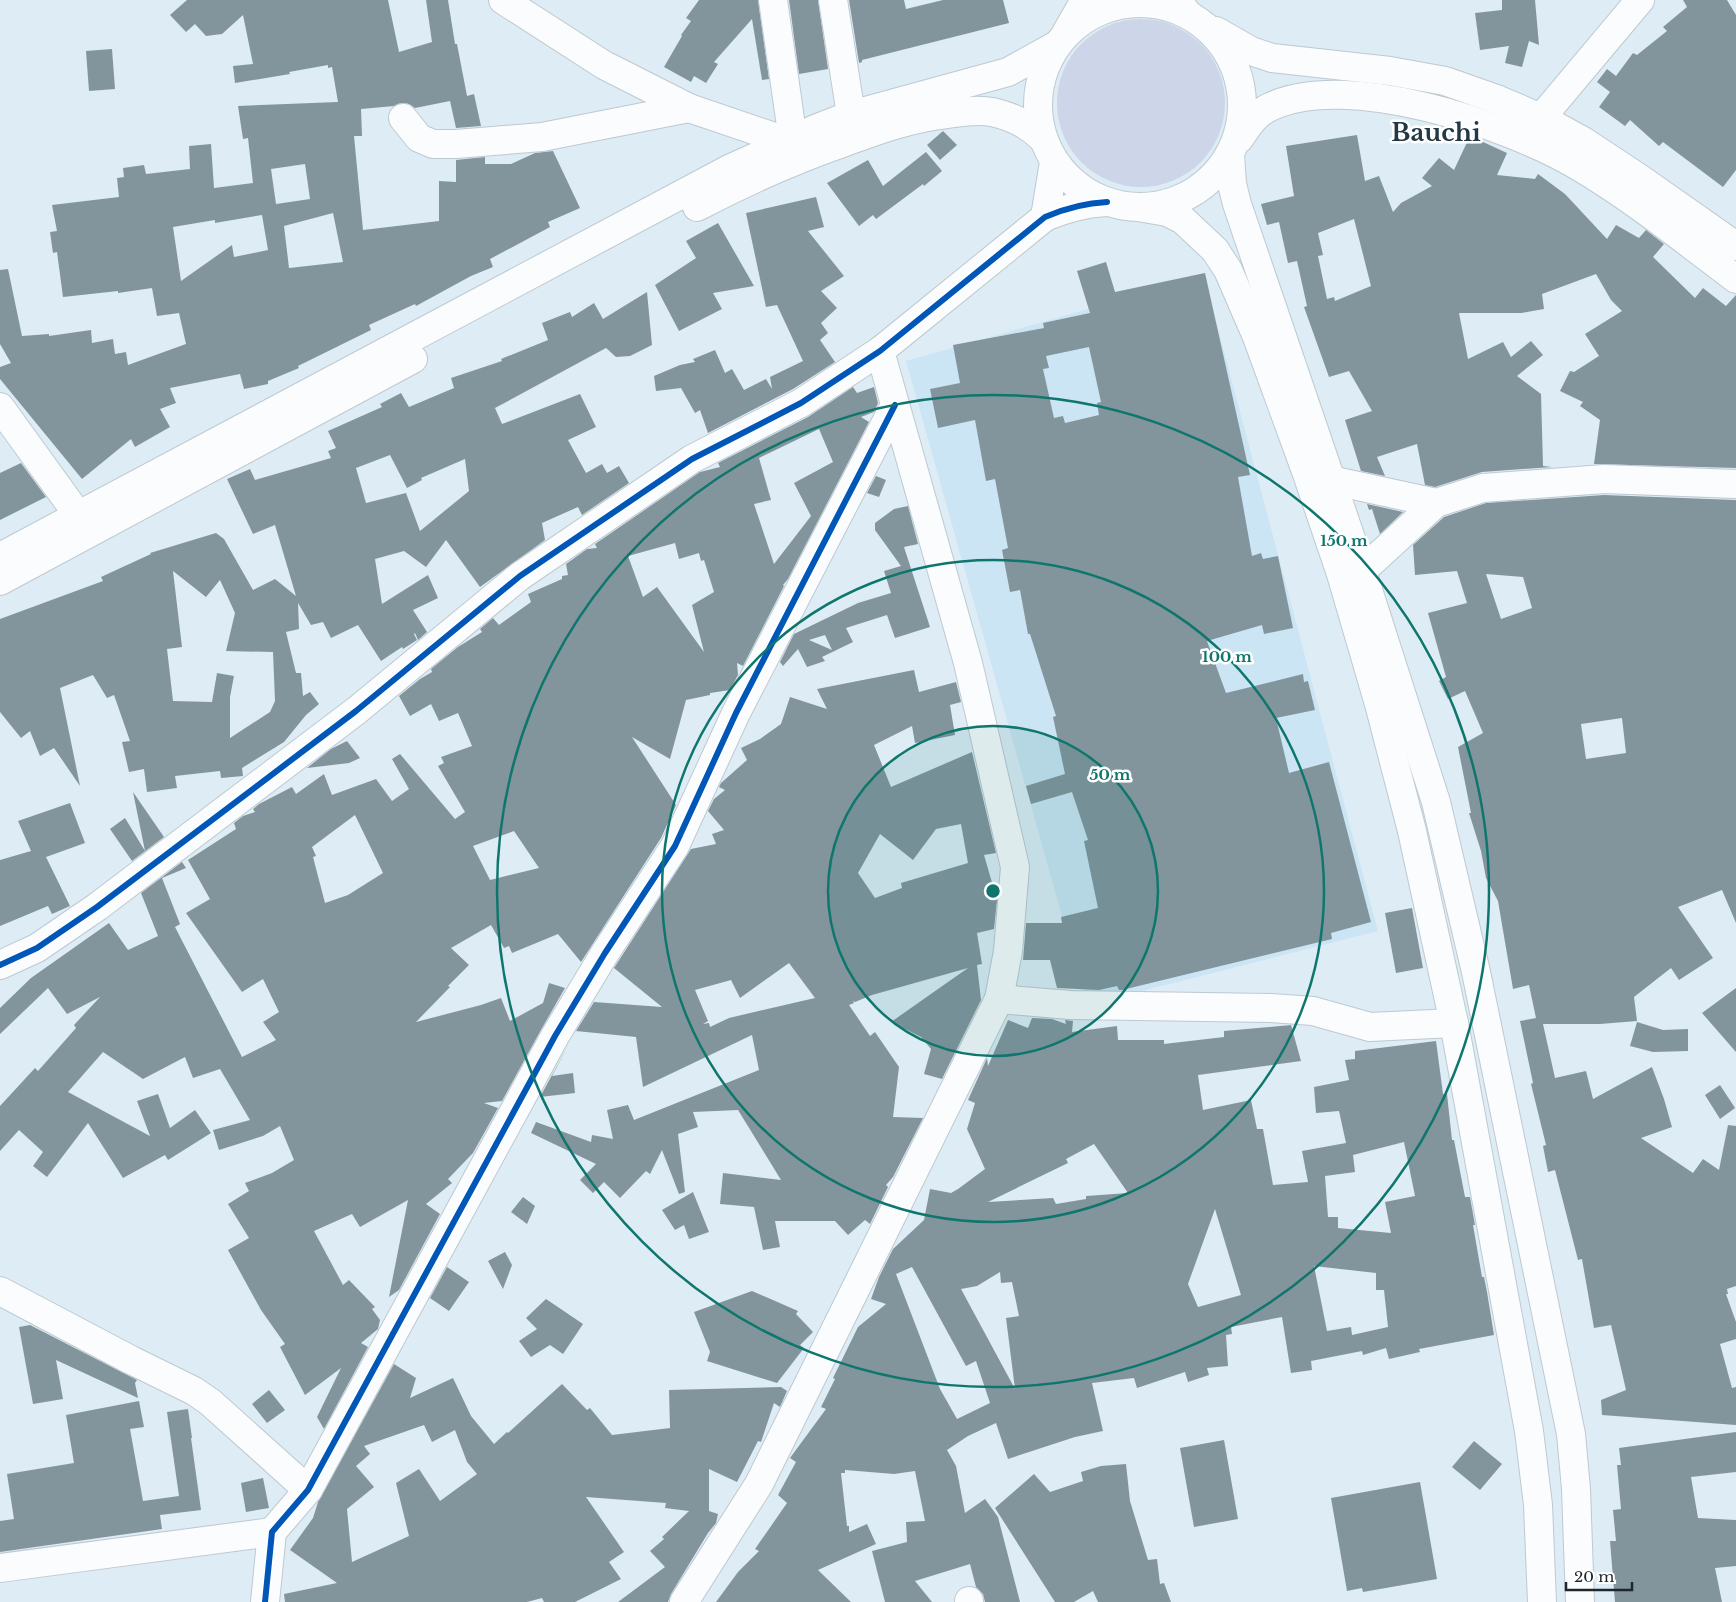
<svg xmlns="http://www.w3.org/2000/svg" width="1736" height="1602" viewBox="0 0 1736 1602" font-family="'Libre Baskerville',serif">
<style>
.built{fill:#cce5f4}
.green{fill:#cdd5e9}
.building{fill:#83959c;fill-rule:evenodd}
.lines{fill:none;stroke-linecap:round;stroke-linejoin:round}
.minor-casing{stroke:#bec9d0;stroke-width:30}
.major-casing{stroke:#bec9d0;stroke-width:30}
.highway-casing{stroke:#bec9d0;stroke-width:30}
.minor{stroke:#fafcfe;stroke-width:28}
.major{stroke:#fafcfe;stroke-width:28}
.highway{stroke:#fafcfe;stroke-width:28}
.cycleway-casing{stroke:#fff;stroke-width:9}
.cycleway{stroke:#0057b8;stroke-width:6}
.ring{fill:none;stroke:#0f766e;stroke-width:2.5}
.labels{text-anchor:middle;dominant-baseline:central;stroke-width:5;stroke-linejoin:round;paint-order:stroke}
.town-label{font-size:24px;font-weight:bold;fill:#233845;stroke:#fff}
.centre{fill:#0f766e;stroke:#fff;stroke-width:2.5}
.ring-label{font-size:15px;text-anchor:middle;font-weight:bold;fill:#0f766e;stroke:#fff;stroke-width:5;stroke-linejoin:round;paint-order:stroke}
</style>
<rect width="100%" height="100%" fill="#deecf5"/>
<!-- built -->
<path class="built" d="M1204,276L1378,931L1087,1005L906,361Z"/>
<!-- green -->
<circle class="green" cx="1141" cy="103" r="84"/>
<!-- building -->
<g class="building">
<path d="M187,0H388L399,52L432,42L426,0H448L455,44H457L467,96L474,94L481,126L456,128L450,101L415,108L409,104L401,103L394,106L361,109L362,136H354L363,230L439,221V181L456,182V160L485,157V164H511L535,153L553,151L580,208L548,222L550,227L490,259L493,267L471,276L416,306L415,304L369,325L371,330L298,366L299,368L268,381V384L244,389L240,374L170,388L176,403L160,409L170,427L135,447L131,439L82,479L0,379V367L11,363L0,344V270L8,269L22,336L49,334V336L91,330L92,343L113,339L115,354L126,352L128,365L186,344L179,313L157,316L152,288L118,293V291L63,297L57,252L53,253L50,232L57,231L52,205L119,197L117,178L124,177L123,168L144,165L146,174L190,169L189,146L211,144L214,188L253,183L248,138L243,139L238,106L338,102L332,67L328,68V65L289,72L290,74L235,83L233,66L253,64L243,15L222,34L206,36L195,24L186,32L170,15ZM305,164L310,199L276,204L271,169ZM333,213L343,262L289,268L284,226ZM262,215L268,250L234,257L232,245L181,281L173,227L215,220V223Z"/>
<path d="M699,0H758L769,79L762,80L752,19L714,62L718,64L706,83L694,76L691,82L664,67L682,36L681,35L691,21L686,18Z"/>
<path d="M789,0H818L828,69L799,74Z"/>
<path d="M849,0H904L906,9L943,0H1003L1009,23L862,60V62L859,63Z"/>
<path d="M1502,0H1535L1539,45L1529,41L1522,67L1505,63L1509,46L1480,50L1475,13L1502,10Z"/>
<path d="M1683,0H1727L1736,15V170L1723,187L1663,142L1659,146L1630,120L1625,126L1599,107L1610,92L1597,82L1607,69L1616,76L1633,53L1637,55L1667,31L1663,27L1687,7Z"/>
<path d="M112,49L115,89L89,91L86,51Z"/>
<path d="M943,131L957,145L940,160L927,145Z"/>
<path d="M1357,135L1365,181L1379,176L1393,212L1401,203L1432,186L1422,178L1439,158L1454,170L1470,136L1507,153L1497,175L1535,179L1538,174L1565,194L1607,239L1616,225L1639,238L1646,230L1664,244L1653,257L1695,298L1703,288L1726,306L1736,295V468L1594,464L1600,420L1580,406L1583,402L1560,391L1570,371L1574,372L1599,356L1585,334L1622,311L1611,300L1596,274L1542,294L1544,309L1521,313H1459L1468,359L1503,342L1511,357L1531,341L1543,355L1517,376L1541,394L1543,466L1552,467L1482,472L1435,487L1425,485L1417,444L1377,457L1385,476L1361,471L1345,420L1372,411L1349,371L1329,377L1304,307L1307,306L1297,261L1288,263L1279,222L1267,225L1261,204L1294,196L1286,146ZM1354,219L1371,286L1335,301L1334,297L1327,299L1318,256L1323,255L1318,233Z"/>
<path d="M926,152L942,171L924,186L923,184L876,219L873,215L859,226L827,183L868,160L883,186Z"/>
<path d="M816,197L824,227L808,231L844,276L821,291L837,308L821,323L828,333L820,340L835,362L793,389L708,433L700,410L695,413L681,388L656,391L654,376L680,365L695,362L693,359L715,350L725,373L732,369L744,390L766,379L772,389L770,377L803,361L777,305L766,307L746,213Z"/>
<path d="M718,223L754,286L713,293L722,309L679,331L655,285L696,258L686,241Z"/>
<path d="M1106,262L1115,292L1205,273L1250,475L1238,477L1252,556L1261,553L1263,559L1278,556L1293,628L1264,634L1262,625L1207,641L1226,693L1303,674L1304,682L1308,681L1315,710L1276,718L1289,773L1329,762L1371,922L1331,933L1332,939L1122,990H1119L1117,986L1099,990L1057,988L1050,960H1023L1026,923H1062L1061,917L1098,908L1084,841L1088,840L1072,792L1031,804L1026,786L1065,774L1053,717L1056,716L1030,634H1028L1020,590L1010,592L1002,550L1008,548L995,479L986,481L975,420L938,428L930,389L960,383L953,345L1044,328L1043,323L1090,313L1077,271ZM1089,347L1101,402L1097,403L1099,415L1065,423L1063,416L1054,418L1043,369L1049,368L1046,356Z"/>
<path d="M647,292L652,345L630,356L616,357L606,348L495,408L502,424L580,394L596,427L568,440L586,473L602,464L607,473L619,466L629,483L582,515L578,507L542,523L545,540L480,587L446,540L426,567L404,551L375,559L382,604L428,575L438,598L413,610L427,632L418,640L415,633L414,634L417,640L403,649L402,647L381,661L358,625L331,638L323,622L311,625L298,603L299,629L286,632L296,673H301L303,696L310,692L319,704L306,715L284,742L242,768L243,776L221,778L220,771L175,776L177,788L147,792L144,769L129,772L122,742L130,741L114,695L107,698L93,675L60,688L80,786L54,748L40,756L30,731L21,738L0,712V619L103,581L101,577L151,554L150,553L216,533L224,539L253,590L275,579L296,596L275,525L253,534L227,479L250,469L255,480L331,458L328,451L336,448L328,431L382,407L380,404L401,393L409,407L454,388L451,378L502,361L501,359L548,340L542,323L570,312L572,317L594,303L603,319ZM390,455L407,488L422,480L421,478L465,459L469,491L420,531L406,493L366,503L356,468ZM173,571L206,597L220,580L235,613L226,651L273,652L275,701L270,712L230,738V697L234,676L217,673L212,702L173,701L167,649L182,647Z"/>
<path d="M853,387L857,393L874,387L878,403L874,412L861,417L869,422L788,579L783,585L784,586L743,666L737,663L738,675L730,690L710,693V695L686,700L670,759L632,737L676,805L661,838L581,962L558,934L512,953L509,946L504,948L491,925L451,948L469,965L448,986L450,987L416,1022L481,1005L501,998L510,1021L543,1003L549,983L565,988L542,1028L502,1101L484,1103L498,1108L473,1153L448,1179L452,1183L426,1204L440,1214L399,1290L389,1297L408,1200L360,1227L352,1214L314,1231L343,1285L349,1280L375,1307L372,1309L380,1320L378,1329L361,1343L368,1347L324,1429L317,1417L341,1368L305,1395L280,1347L285,1344L261,1310L228,1250L249,1238L228,1204L249,1191L245,1183L272,1173L294,1160L280,1126L263,1136L219,1150L213,1130L250,1120L220,1069L193,1078L185,1057L143,1079L103,1052L68,1092L150,1136L137,1101L158,1094L170,1128L195,1110L211,1133L168,1160L165,1155L123,1178L88,1123L47,1177L33,1166L43,1152L19,1130L0,1151V1106L35,1068L38,1071L76,1028L74,1025L100,997L67,1014L48,988L0,1034V1008L31,978L109,923L128,950L158,936L141,893L182,862L186,868L162,878L180,924L175,927L242,1057L276,1040L263,1022L279,1012L263,979L242,992L186,913L210,899L188,860L236,829L234,823L243,816L255,812L253,809L259,804L292,787L296,794L324,774L332,795L376,779L392,801L409,789L392,759L400,754L455,819L465,812L438,766L444,763L441,757L472,746L458,713L439,721L431,704L410,716L399,696L420,679L432,672L431,669L458,647L482,632L480,629L493,618L499,625L531,602L528,594L562,579V576L568,575L566,564L587,549L597,548L595,544L700,472L720,467L718,463L808,417ZM819,429L833,462L794,483L811,516L774,564L754,504L771,500L759,458ZM675,543L679,559L699,553L701,561L704,560L714,592L692,605L704,652L657,587L643,597L628,556ZM355,815L383,873L348,895L325,903L313,857L316,856L312,847ZM514,831L539,868L490,880L473,846Z"/>
<path d="M21,463L46,497L0,520V473Z"/>
<path d="M876,476L886,480L879,497L867,493Z"/>
<path d="M1604,495L1736,500V923L1722,890L1678,907L1713,958L1679,980L1671,968L1634,997L1637,1021L1600,1024H1543L1555,1078L1586,1071L1593,1099L1652,1067L1664,1099L1672,1127L1641,1138L1693,1173L1703,1159L1719,1170L1728,1125L1736,1126V1286L1727,1289L1728,1294H1726L1736,1322V1339L1720,1344L1732,1388L1736,1387V1425L1602,1415L1601,1400L1626,1390L1611,1325L1594,1328L1582,1259L1578,1260L1555,1170L1548,1172L1543,1146L1546,1145L1531,1084L1533,1083L1520,1021L1536,1018L1529,985L1513,989L1498,901L1486,878L1481,851L1469,813H1471L1458,747L1483,733L1465,691L1448,699L1439,681L1446,677L1428,613L1467,603L1457,571L1415,575L1413,545L1444,517L1486,503ZM1486,574L1523,577L1532,608L1501,619ZM1622,718L1626,753L1586,759L1581,724Z"/>
<path d="M1367,504L1403,512L1380,534L1372,509L1369,510Z"/>
<path d="M908,506L918,544L904,547L930,627L895,638L887,615L846,628L853,642L822,657L825,661L807,667L798,649L783,666L780,662L794,634L858,603L891,593L884,571L901,566L875,530V523L894,509ZM825,635L832,650L809,640Z"/>
<path d="M914,670L919,692L956,682L961,702L950,705L955,735L915,743L912,726L874,745L891,787L972,752L996,853L984,855L997,900L994,929L977,933L982,964L977,965L981,1000L942,1079L924,1074L931,1049L921,1037L891,1022L968,968L872,995L855,1002L853,1001L854,1003L849,1005L870,1036L875,1032L899,1067L893,1117L923,1118L893,1177L886,1185L888,1187L870,1224L865,1220L848,1235L835,1221H775L780,1247L763,1250L754,1207L720,1204L723,1173L781,1180L738,1110L693,1112L698,1127L678,1134L685,1192L679,1194L662,1150L650,1174L646,1171L620,1198L604,1182L593,1193L580,1180L596,1164L531,1133L536,1122L591,1142L592,1135L613,1139L607,1110L628,1105L634,1120L759,1070L752,1035L643,1087L636,1037L576,1031L594,1002L662,1007L614,968L691,849L716,844L712,834L724,830L708,811L714,799L725,790L719,787L721,783L747,760L741,748L760,739L781,724L790,697L827,709L817,689ZM961,824L968,863L901,883L902,888L875,898L858,873L880,834L913,860L936,829ZM789,963L815,998L729,1018L710,1027L709,1023L703,1024L708,1021L695,990L731,980L740,998Z"/>
<path d="M347,741L360,758L349,763L307,768L331,749Z"/>
<path d="M133,792L164,837L132,861L110,829L125,818L145,851Z"/>
<path d="M70,803L85,843L46,857L70,906L52,914L48,906L0,926V860L31,851L18,821Z"/>
<path d="M1412,908L1423,968L1396,973L1385,913Z"/>
<path d="M1736,988V1052L1702,1013Z"/>
<path d="M1032,1018L1052,1019L1066,1024L1065,1020L1073,1021L1072,1032L1117,1026L1118,1040H1164V1044L1224,1037V1031L1291,1025L1301,1061L1198,1075L1203,1110L1251,1100L1257,1129H1263L1273,1185L1308,1182L1302,1151L1346,1143L1339,1111L1316,1113L1314,1087L1349,1080L1345,1060L1355,1059V1051L1436,1041L1443,1094H1447L1452,1140H1454L1465,1197H1470L1475,1225H1473L1482,1277H1484L1487,1292L1494,1335L1419,1349L1420,1352L1389,1359L1386,1348L1363,1355L1362,1351L1311,1361L1312,1370L1291,1373L1282,1317L1231,1327L1232,1334L1226,1335L1228,1366L1207,1368L1209,1375L1188,1382L1185,1372L1137,1388L1134,1378L1092,1383L1103,1431L1075,1437L1008,1459L996,1423L968,1436L947,1450L956,1466L965,1513L985,1499L998,1517L1020,1602H985L983,1594L976,1587L970,1564L915,1581L932,1602H885L872,1551L907,1542L906,1522L925,1521L915,1471L894,1474L845,1470V1473H841L847,1526H849V1532L867,1524L876,1544L818,1570L851,1602H716L738,1572L759,1551L755,1549L787,1503L778,1495L796,1462L790,1458L826,1409L821,1407L835,1379L833,1378L858,1327L886,1304L871,1299L879,1277L893,1249L924,1220L930,1189L951,1193L958,1189L985,1169L967,1129L975,1103L968,1100L987,1058L988,1066L1008,1020L1028,1028ZM1404,1142L1415,1196L1385,1202L1391,1233L1338,1228V1217H1328L1325,1176L1355,1172L1353,1155ZM1094,1144L1128,1193L1086,1196V1199L1056,1204L1053,1198L988,1202L1068,1163L1066,1159ZM1215,1209L1241,1295L1198,1307L1188,1284ZM1314,1266L1376,1273V1290H1384L1388,1327L1352,1335L1351,1327L1327,1331ZM912,1267L966,1366L976,1361L990,1403L957,1419L940,1389L896,1274ZM1000,1272L1001,1283L1012,1282L1019,1316L1006,1318L1015,1389L961,1289L977,1286Z"/>
<path d="M1637,1022L1663,1030L1688,1029V1051L1653,1052L1630,1046Z"/>
<path d="M569,1044L552,1076L573,1073L575,1093L540,1097Z"/>
<path d="M1720,1085L1735,1108L1720,1119L1705,1095Z"/>
<path d="M693,1192L709,1232L689,1239L684,1225L675,1230L662,1210Z"/>
<path d="M523,1197L535,1206L527,1224L511,1212Z"/>
<path d="M505,1252L512,1265L503,1289L488,1261Z"/>
<path d="M447,1267L469,1282L449,1311L430,1298Z"/>
<path d="M752,1291L798,1311L796,1314L813,1332L800,1345L804,1348L777,1383L707,1361L710,1352L694,1312Z"/>
<path d="M546,1299L583,1324L563,1354L550,1345L531,1357L519,1341L537,1329L526,1318Z"/>
<path d="M30,1325L137,1380L135,1383L138,1398L56,1360L63,1399L33,1404L19,1327Z"/>
<path d="M394,1364L416,1378L410,1398L453,1378L471,1416L494,1444L507,1432L508,1433L562,1384L587,1410L590,1408L612,1435L670,1428L669,1390L781,1387L787,1391L780,1407L774,1403L761,1442L758,1441L737,1482L709,1469V1511L718,1514L716,1523L708,1533L671,1594L668,1602H618L665,1567L650,1551L664,1539L662,1537L689,1511L665,1508L666,1503L586,1497L624,1552L609,1562L621,1579L575,1602H544L542,1598L527,1602H285L284,1594L337,1583L290,1550L313,1518L318,1502ZM424,1425L432,1442L455,1430L467,1462L477,1474L440,1501L419,1469L396,1483L409,1536L352,1562L347,1509L374,1487L356,1466L370,1454L364,1446Z"/>
<path d="M269,1390L285,1410L267,1423L252,1404Z"/>
<path d="M139,1401L144,1427L130,1429L143,1501L179,1496L167,1412L188,1409L192,1438H191L201,1510L160,1515L162,1529L0,1552V1521L14,1519L7,1474L74,1463L66,1415Z"/>
<path d="M1736,1432V1472L1691,1477L1698,1518L1736,1520V1566L1715,1568L1722,1602H1615L1610,1541H1616L1613,1510L1621,1509L1617,1465H1621L1619,1448Z"/>
<path d="M1224,1440L1238,1519L1194,1527L1180,1448Z"/>
<path d="M1474,1441L1502,1464L1480,1490L1452,1467Z"/>
<path d="M1126,1464L1130,1501L1148,1560L1157,1559L1160,1584L1164,1583L1171,1602H1098L1093,1591L1074,1602H1055L995,1508L1034,1474L1050,1492L1083,1481L1081,1472L1101,1466Z"/>
<path d="M263,1478L269,1508L246,1512L241,1483Z"/>
<path d="M1420,1482L1437,1579L1363,1592L1362,1588L1347,1591L1331,1498Z"/>
</g>
<g class="lines">
<defs>
<g id="minor">
<path d="M503,0L604,65L689,108L789,142"/>
<path d="M773,0L793,140"/>
<path d="M833,0L851,115"/>
<path d="M403,118L419,138L433,144H456L542,137L689,108"/>
<path d="M1538,142L1541,118L1640,0"/>
<path d="M1045,217L1054,162"/>
<path d="M0,407L78,515"/>
<path d="M1330,480L1436,503"/>
<path d="M1362,571L1436,503L1483,488L1604,479L1736,484"/>
<path d="M0,965L37,948L97,907L356,711L520,576L692,459L801,403L880,351L1045,217C1066,208 1084,203 1107,202"/>
<path d="M999,999L1070,1005L1271,1008L1313,1011L1370,1027L1454,1023"/>
<path d="M0,1291L131,1360L194,1391L210,1402L308,1490"/>
<path d="M0,1568L272,1532"/>
<path d="M265,1602L272,1532L308,1490L555,1036L605,953L675,846L736,713L895,405"/>
<path d="M684,1602L759,1484L999,999L1008,951L1015,867L968,663L880,351"/>
<path d="M969,1602V1601"/>
</g>
<g id="major">
<path d="M1177,0L1187,13"/>
<path d="M1066,33L1085,0"/>
<path d="M1230,154L1232,184L1237,204L1362,571L1436,802L1476,972L1571,1434L1576,1489L1580,1602"/>
<path d="M1138,207L1167,212L1183,220L1215,250L1228,270L1257,337L1307,474L1341,574L1379,704L1412,831L1454,1023L1529,1431L1538,1505L1542,1602"/>
</g>
<g id="highway">
<circle cx="1140" cy="105" r="102"/>
<path d="M1216,31L1251,51L1272,58L1390,71L1445,81L1499,100L1541,118L1583,141L1639,178L1736,246"/>
<path d="M1239,139C1248,126 1255,114 1270,107C1347,70 1509,125 1578,166C1634,199 1684,240 1736,279"/>
<path d="M697,207C746,181 796,159 848,141C880,129 912,118 947,114C962,112 978,109 992,112C1011,116 1029,125 1042,138"/>
<path d="M0,557L729,169L789,142L815,129L851,115L1008,72L1055,46"/>
<path d="M0,581L413,359"/>
</g>
</defs>
<!-- minor casing -->
<use href="#minor" class="minor-casing"/>
<!-- major casing -->
<use href="#major" class="major-casing"/>
<!-- highway casing -->
<use href="#highway" class="highway-casing"/>
<!-- minor -->
<use href="#minor" class="minor"/>
<!-- major -->
<use href="#major" class="major"/>
<!-- highway -->
<use href="#highway" class="highway"/>
<defs>
<g id="cycleway">
<path d="M0,965L37,948L97,907L356,711L520,576L692,459L801,403L880,351L1045,217C1066,208 1084,203 1107,202"/>
<path d="M265,1602L272,1532L308,1490L555,1036L605,953L675,846L736,713L895,405"/>
</g>
</defs>
<!-- cycleway casing -->
<use href="#cycleway" class="cycleway-casing"/>
<!-- cycleway -->
<use href="#cycleway" class="cycleway"/>
</g>
<!-- distance rings -->
<circle cx="993" cy="891" r="165" fill="#0f766e" fill-opacity=".12"/>
<g class="ring">
<circle cx="993" cy="891" r="165"/>
<circle cx="993" cy="891" r="331"/>
<circle cx="993" cy="891" r="496"/>
</g>
<g class="labels">
<!-- town labels -->
<g class="town-label">
<text x="1436" y="132">Bauchi</text>
</g>
</g>
<circle cx="993" cy="891" r="8" class="centre"/>
<g class="ring-label">
<text x="1344" y="546">150 m</text>
<text x="1227" y="662">100 m</text>
<text x="1110" y="780">50 m</text>
</g>
<!-- scale -->
<path d="M1566 1582v8h66v-8" fill="none" stroke="#1d272d" stroke-width="2.5"/>
<text x="1574" y="1582" font-size="15" fill="#1d272d" stroke="#ffffff" stroke-width="4" paint-order="stroke">20 m</text>
</svg>
